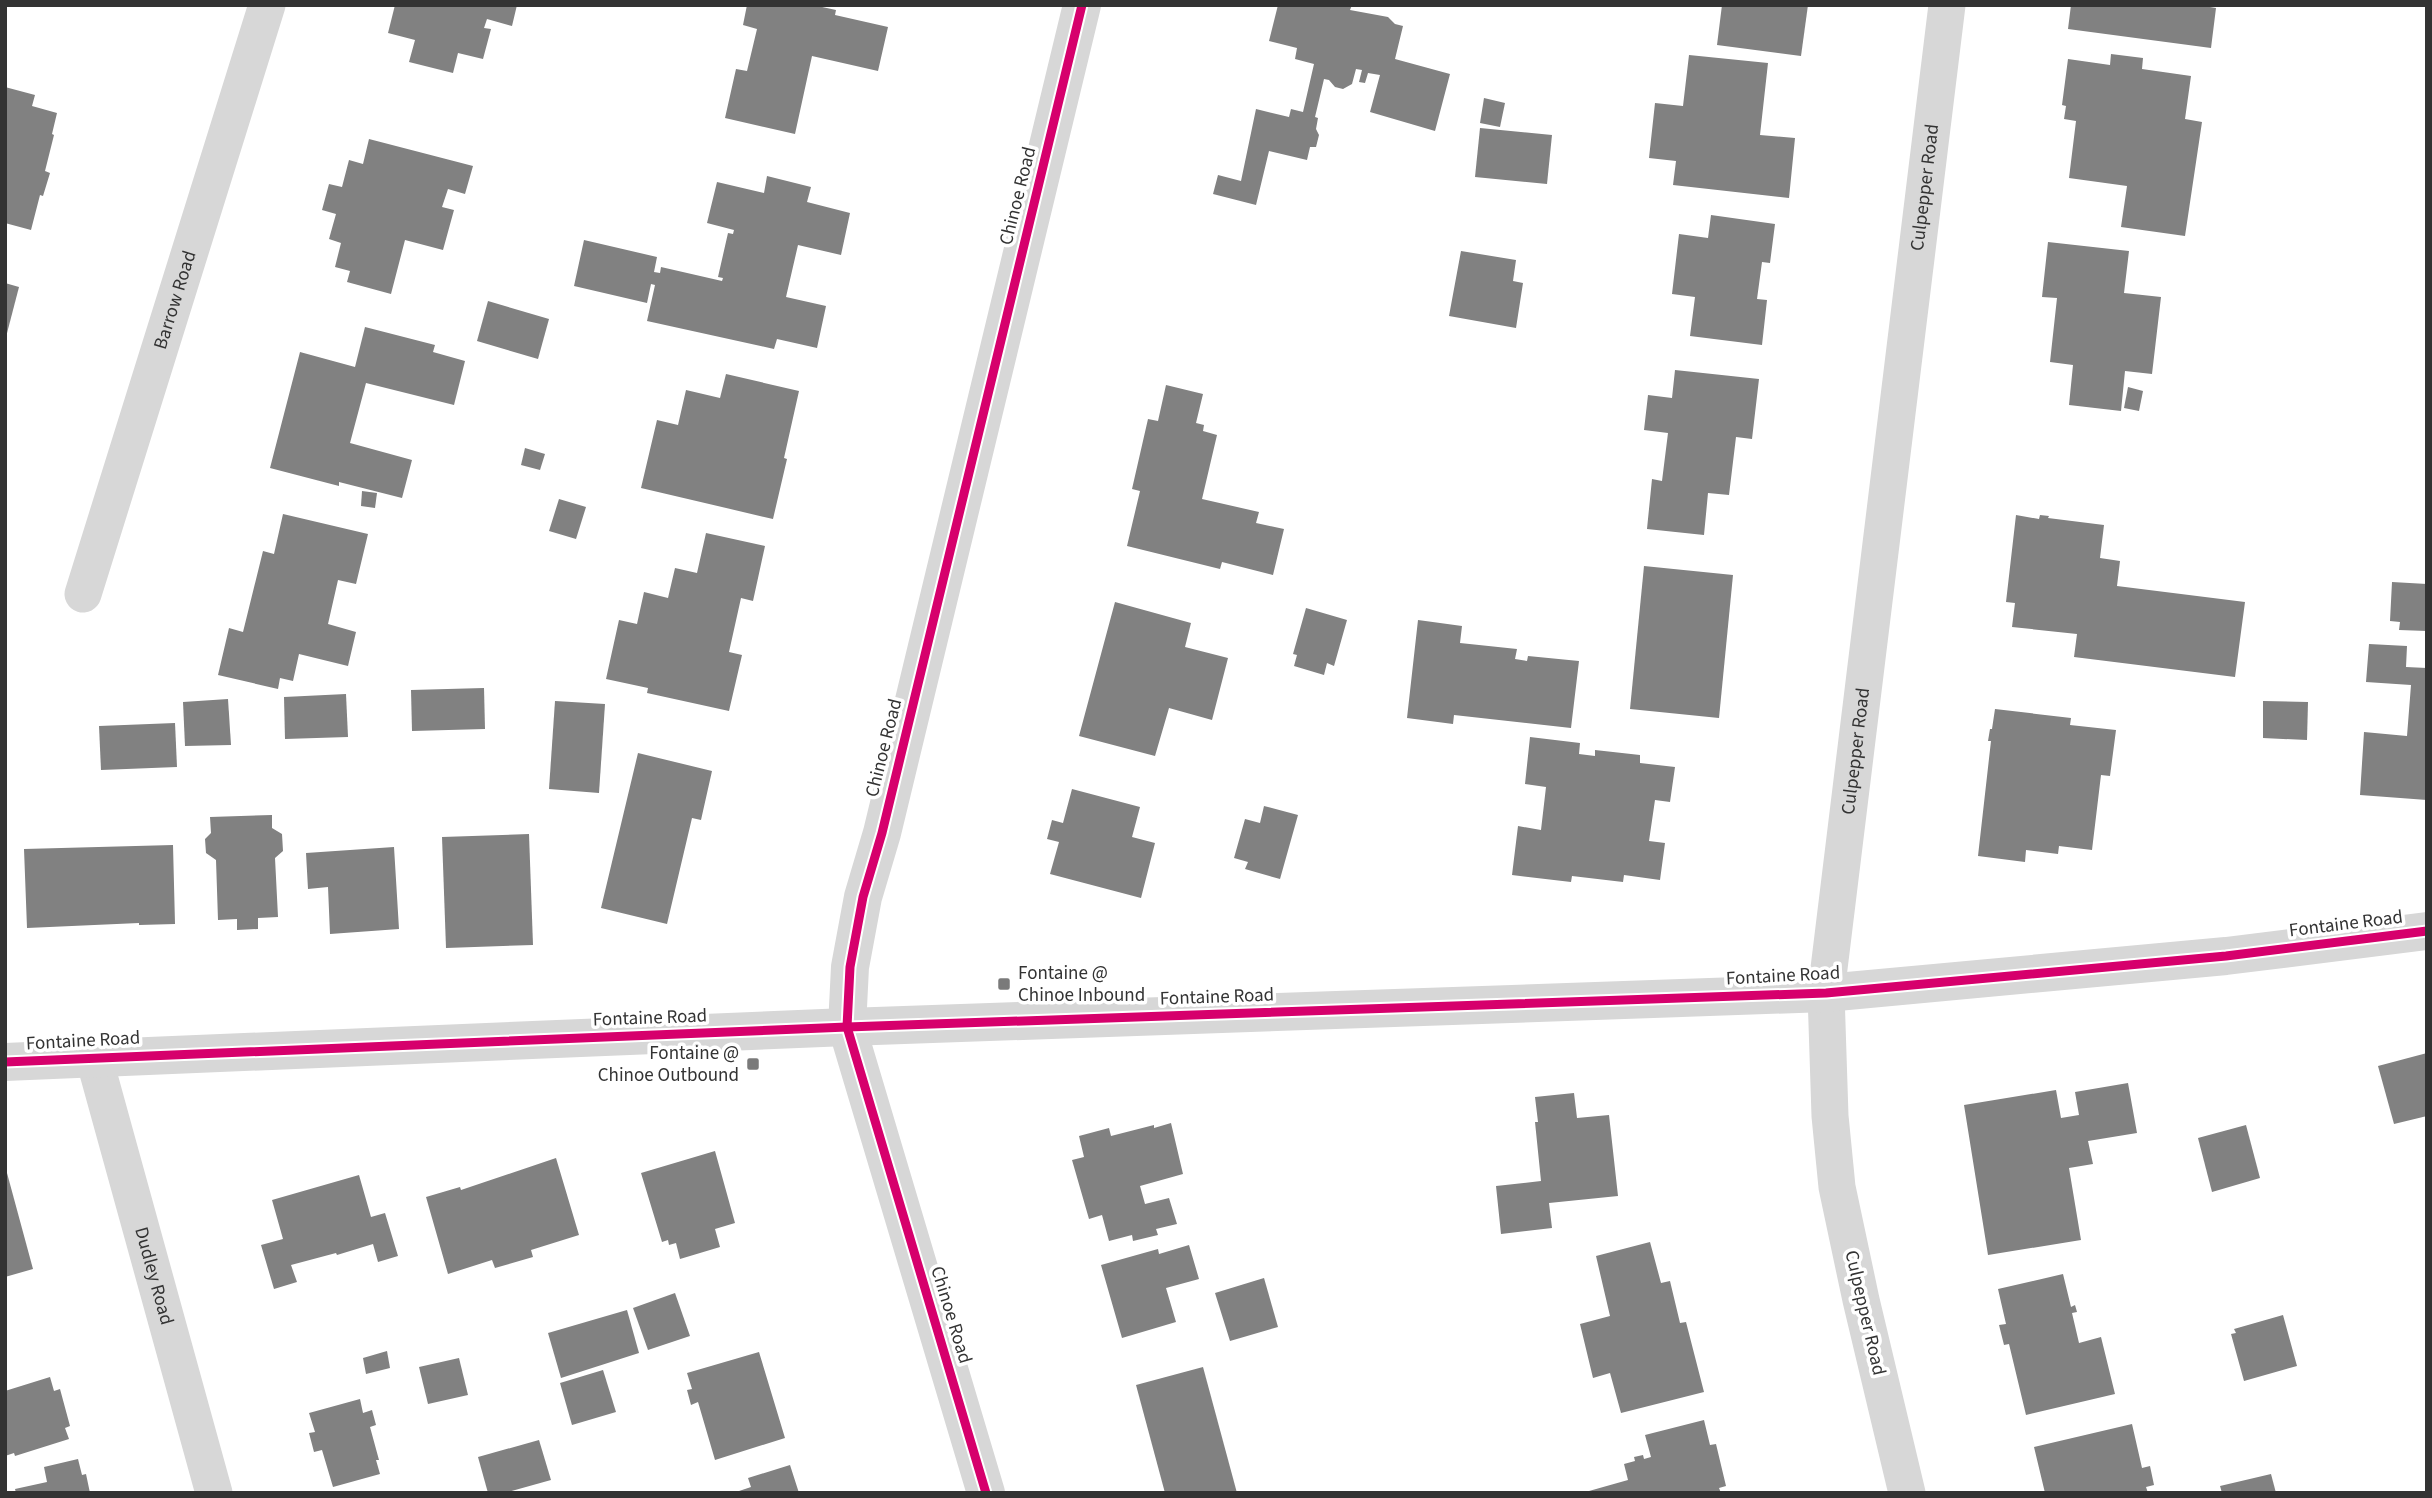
<svg xmlns="http://www.w3.org/2000/svg" width="2432" height="1498" viewBox="0 0 2432 1498" font-family="'Source Sans 3',sans-serif">
<style>
.building{fill:#818181}
.lines{fill:none;stroke-linecap:round;stroke-linejoin:round}
.minor{stroke:#d7d7d7;stroke-width:37}
.tertiary{stroke:#d7d7d7;stroke-width:38}
.cycleway-casing{stroke:#fff;stroke-width:13}
.cycleway{stroke:#d6006c;stroke-width:9}
.poi-dot{fill:#7a7a7a;stroke:#fff;stroke-width:2.5}
.labels{text-anchor:middle;dominant-baseline:central;stroke-width:7;stroke-linejoin:round;paint-order:stroke}
.street-label{font-size:19px;fill:#333;stroke:#fff}
.poi-label{font-size:19px;fill:#333;stroke:#fff;text-anchor:start}
</style>
<rect width="100%" height="100%" fill="#fff"/>
<!-- building -->
<g class="building">
<path d="M395,5H517L512,26L487,19L484,28L491,29L483,59L458,53L453,73L409,62L415,40L388,33Z"/>
<path d="M747,5H813L836,10L835,15L888,27L878,71L812,56L795,134L725,118L736,69L747,71L757,29L743,25Z"/>
<path d="M1278,5H1352L1350,10L1388,17L1395,24L1403,26L1395,59L1450,74L1435,131L1370,112L1380,75L1368,73L1365,83L1359,82L1362,70L1356,69L1352,84L1343,89L1335,87L1329,80L1324,79L1315,117L1318,118L1316,129L1319,135L1316,147H1310L1307,160L1269,151L1256,205L1213,194L1218,175L1241,181L1256,109L1289,117L1291,109L1303,112L1314,64L1295,59L1297,48L1269,41Z"/>
<path d="M1722,5H1808L1801,56L1717,45Z"/>
<path d="M2071,5H2198L2216,8L2211,48L2068,29Z"/>
<path d="M2111,54L2143,58L2142,69L2191,76L2185,119L2202,122L2185,236L2121,227L2127,186L2069,178L2076,121L2064,119L2066,106L2062,105L2068,59L2110,65Z"/>
<path d="M1689,55L1768,63L1760,135L1795,138L1789,198L1673,185L1676,161L1649,158L1655,103L1683,106Z"/>
<path d="M5,87L35,95L32,106L57,113L52,134L54,135L45,171L50,173L43,196L40,195L31,230L5,223Z"/>
<path d="M1484,98L1505,103L1500,127L1480,123Z"/>
<path d="M1480,128L1552,135L1547,184L1475,177Z"/>
<path d="M369,139L473,166L465,194L448,189L442,207L454,210L443,250L405,240L391,294L347,282L350,271L335,267L341,243L329,239L336,214L322,210L329,184L342,187L349,160L363,164Z"/>
<path d="M767,176L811,187L807,202L850,213L841,255L798,245L786,297L826,306L817,348L777,339L774,349L647,321L655,285L651,284L647,303L574,286L584,240L657,257L654,272L660,273L661,267L722,281L723,278L718,277L728,233L733,234L734,230L707,223L717,182L764,193Z"/>
<path d="M1711,215L1775,224L1770,263L1762,262L1757,299L1767,300L1762,345L1690,336L1695,297L1672,294L1679,234L1708,238Z"/>
<path d="M2048,242L2129,251L2124,293L2161,297L2152,374L2125,371L2121,411L2069,405L2073,365L2050,362L2057,298L2042,297Z"/>
<path d="M1461,251L1516,260L1513,281L1523,283L1516,328L1449,316Z"/>
<path d="M5,283L19,287L6,337H5Z"/>
<path d="M488,301L549,319L538,359L477,341Z"/>
<path d="M365,327L435,345L433,352L465,361L454,405L366,383L350,443L412,460L402,498L339,482V486L270,468L300,352L355,367Z"/>
<path d="M1675,370L1759,379L1752,439L1736,437L1729,495L1708,493L1704,535L1647,529L1652,479L1662,481L1668,433L1644,430L1648,395L1672,398Z"/>
<path d="M726,374L799,391L784,458L787,459L773,519L641,488L657,420L678,425L686,390L720,398Z"/>
<path d="M1166,385L1203,394L1196,423L1204,425L1203,431L1217,435L1202,499L1259,512L1256,523L1284,529L1273,575L1222,562L1220,569L1127,546L1140,491L1132,489L1148,419L1158,421Z"/>
<path d="M2128,387L2143,391L2139,411L2124,408Z"/>
<path d="M525,448L545,454L540,470L521,465Z"/>
<path d="M362,491L377,493L375,508L361,506Z"/>
<path d="M559,499L586,507L576,539L549,531Z"/>
<path d="M283,514L368,534L356,584L338,580L328,624L356,632L348,666L299,654L293,681L280,678L278,689L218,675L229,628L243,632L263,551L274,554Z"/>
<path d="M2016,515L2039,519L2040,515L2049,516L2048,518L2104,525L2100,558L2120,561L2117,586L2245,602L2235,677L2074,657L2077,634L2012,627L2015,603L2006,602Z"/>
<path d="M706,533L765,546L753,601L741,598L729,652L742,655L729,711L647,693L648,688L606,679L619,620L637,624L644,592L668,598L675,568L697,573Z"/>
<path d="M1644,566L1733,575L1719,718L1630,709Z"/>
<path d="M2392,582L2427,584V631L2399,630L2400,622L2390,621Z"/>
<path d="M1115,602L1191,623L1185,647L1228,658L1212,720L1169,708L1155,756L1079,736Z"/>
<path d="M1306,608L1347,620L1334,666L1327,663L1324,675L1294,666L1297,655L1293,654Z"/>
<path d="M1418,620L1462,626L1460,643L1517,649L1515,659L1527,661L1528,656L1579,661L1571,728L1454,715L1453,724L1407,718Z"/>
<path d="M2369,644L2407,646L2406,667L2427,668V800L2360,795L2364,732L2407,736L2411,685L2366,682Z"/>
<path d="M484,688L485,729L412,731L411,690Z"/>
<path d="M346,694L348,737L285,739L284,697Z"/>
<path d="M228,699L231,745L185,746L183,702Z"/>
<path d="M555,701L605,704L599,793L549,789Z"/>
<path d="M2263,701L2308,702L2307,740L2263,738Z"/>
<path d="M1995,709L2071,718L2070,725L2116,730L2110,776L2101,775L2092,850L2059,846L2058,854L2026,850L2025,862L1978,856L1991,741H1988L1990,729H1992Z"/>
<path d="M175,723L177,767L101,770L99,726Z"/>
<path d="M1530,737L1580,743L1579,754L1595,756V750L1640,755V763L1675,767L1670,802L1655,800L1649,841L1665,843L1660,880L1624,875L1623,882L1572,876L1571,882L1512,875L1518,826L1541,830L1546,787L1525,784Z"/>
<path d="M638,753L712,771L701,820L692,818L667,924L601,908Z"/>
<path d="M1072,789L1140,807L1132,837L1155,843L1141,898L1050,874L1059,842L1047,839L1052,820L1063,823Z"/>
<path d="M1264,806L1298,815L1280,879L1245,869L1248,862L1234,858L1245,819L1260,823Z"/>
<path d="M272,815V828L282,834L283,851L275,858L278,917L258,918V929L237,930V919L218,920L216,860L206,853L205,839L211,833L210,817Z"/>
<path d="M529,834L533,945L446,948L442,837Z"/>
<path d="M173,845L175,924L139,925V923L27,928L24,849Z"/>
<path d="M394,847L399,929L330,934L328,887L308,889L306,853Z"/>
<path d="M2427,1053V1116L2394,1124L2378,1066Z"/>
<path d="M2128,1083L2137,1133L2088,1141L2093,1164L2069,1168L2081,1240L1988,1255L1964,1105L2056,1090L2061,1118L2079,1115L2075,1092Z"/>
<path d="M1574,1093L1577,1118L1609,1115L1618,1196L1549,1203L1552,1228L1501,1234L1496,1186L1541,1181L1535,1122H1538L1535,1097Z"/>
<path d="M1171,1123L1183,1174L1140,1186L1145,1204L1169,1198L1177,1224L1156,1229L1158,1235L1133,1241L1132,1235L1109,1241L1102,1215L1089,1219L1072,1160L1084,1157L1079,1136L1109,1128L1111,1136L1154,1125V1128Z"/>
<path d="M2246,1125L2260,1178L2212,1192L2198,1138Z"/>
<path d="M715,1151L735,1223L715,1229L720,1247L680,1259L676,1243L669,1245L668,1240L662,1242L641,1173Z"/>
<path d="M556,1158L579,1235L531,1250L533,1257L495,1268L492,1260L448,1274L426,1197L460,1187L461,1190Z"/>
<path d="M7,1173L33,1269L5,1277V1174Z"/>
<path d="M359,1175L371,1217L385,1213L398,1256L378,1262L373,1244L337,1255L336,1253L291,1265L297,1282L274,1289L261,1245L283,1239L272,1200Z"/>
<path d="M1650,1242L1661,1283L1670,1281L1680,1323L1686,1322L1704,1392L1621,1413L1610,1373L1593,1378L1580,1324L1610,1316L1596,1256Z"/>
<path d="M1189,1245L1199,1279L1166,1288L1176,1322L1122,1338L1101,1265L1158,1249L1159,1254Z"/>
<path d="M2063,1274L2071,1307L2075,1305L2077,1312L2072,1313L2079,1343L2101,1337L2115,1394L2026,1415L2009,1344L2004,1345L1999,1325L2006,1324L1998,1289Z"/>
<path d="M1264,1278L1278,1327L1230,1341L1215,1293Z"/>
<path d="M675,1293L690,1336L648,1350L633,1308Z"/>
<path d="M627,1310L639,1353L561,1378L548,1333Z"/>
<path d="M2283,1315L2297,1366L2244,1381L2231,1334L2236,1333L2234,1329Z"/>
<path d="M387,1351L390,1368L366,1374L363,1358Z"/>
<path d="M759,1352L785,1438L715,1460L698,1402L691,1405L687,1390L692,1389L687,1373Z"/>
<path d="M459,1358L468,1395L428,1404L419,1367Z"/>
<path d="M1203,1367L1237,1493H1165L1136,1385Z"/>
<path d="M603,1370L616,1412L572,1425L560,1383Z"/>
<path d="M50,1377L54,1391L60,1389L70,1426L65,1428L69,1439L15,1456L14,1453L5,1456V1391Z"/>
<path d="M360,1399L363,1413L372,1410L376,1425L370,1427L379,1460H376L380,1474L333,1487L322,1450L314,1452L309,1433L315,1432L309,1413Z"/>
<path d="M1704,1420L1710,1445L1716,1444L1726,1486L1719,1488L1721,1493H1590L1589,1491L1628,1480L1624,1464L1635,1461L1634,1457L1643,1455L1644,1459L1651,1457L1645,1435Z"/>
<path d="M2132,1424L2142,1468L2150,1466L2154,1485L2146,1487L2148,1493H2045L2034,1447Z"/>
<path d="M539,1440L551,1480L504,1493H488L478,1457Z"/>
<path d="M78,1459L82,1475L86,1474L90,1493H16L15,1489L47,1482L44,1467Z"/>
<path d="M790,1465L799,1493H733L751,1487L748,1478Z"/>
<path d="M2271,1474L2276,1493H2222L2220,1486Z"/>
</g>
<g class="lines">
<!-- minor -->
<g class="minor">
<path id="s1" d="M83,594L267,5"/>
<path id="s2" d="M94,1058L214,1493"/>
<path id="s3" d="M1907,1493L1861,1300L1837,1187L1830,1116L1826,993L1947,5"/>
</g>
<!-- tertiary -->
<g class="tertiary">
<path d="M5,1062L847,1027L1826,993L2226,956L2427,931"/>
<path d="M986,1493L847,1027L850,967L863,897L882,833L1082,5"/>
</g>
<defs>
<g id="cycleway">
<path d="M5,1062L847,1027L1826,993L2226,956L2427,931"/>
<path d="M986,1493L847,1027L850,967L863,897L882,833L1082,5"/>
</g>
</defs>
<!-- cycleway casing -->
<use href="#cycleway" class="cycleway-casing"/>
<!-- cycleway -->
<use href="#cycleway" class="cycleway"/>
</g>
<!-- markers -->
<g class="poi-dot">
<rect x="997" y="977" width="14" height="14" rx="3.5"/>
<rect x="746" y="1057" width="14" height="14" rx="3.5"/>
</g>
<g class="labels">
<!-- street labels -->
<g class="street-label">
<text stroke="none"><textPath href="#s3" startOffset="1320">Culpepper Road</textPath></text>
<text transform="translate(1018 196) rotate(-76)">Chinoe Road</text>
<text stroke="none"><textPath href="#s1" startOffset="308">Barrow Road</textPath></text>
<text transform="translate(884 748) rotate(-76)">Chinoe Road</text>
<text stroke="none"><textPath href="#s3" startOffset="752">Culpepper Road</textPath></text>
<text transform="translate(2346 924) rotate(-7)">Fontaine Road</text>
<text transform="translate(1783 976) rotate(-3)">Fontaine Road</text>
<text transform="translate(1217 997) rotate(-2)">Fontaine Road</text>
<text transform="translate(650 1018) rotate(-2)">Fontaine Road</text>
<text transform="translate(83 1041) rotate(-3)">Fontaine Road</text>
<text stroke="none"><textPath href="#s2" startOffset="226">Dudley Road</textPath></text>
<text transform="translate(1865 1313) rotate(77)">Culpepper Road</text>
<text transform="translate(951 1315) rotate(73)">Chinoe Road</text>
</g>
<!-- poi labels -->
<g class="poi-label">
<text x="1018" y="973">Fontaine @<tspan x="1018" dy="22">Chinoe Inbound</tspan></text>
<text x="739" y="1053" text-anchor="end">Fontaine @<tspan x="739" dy="22">Chinoe Outbound</tspan></text>
</g>
</g>
<!-- border -->
<rect width="2432" height="1498" fill="none" stroke="#333333" stroke-width="14"/>
</svg>
